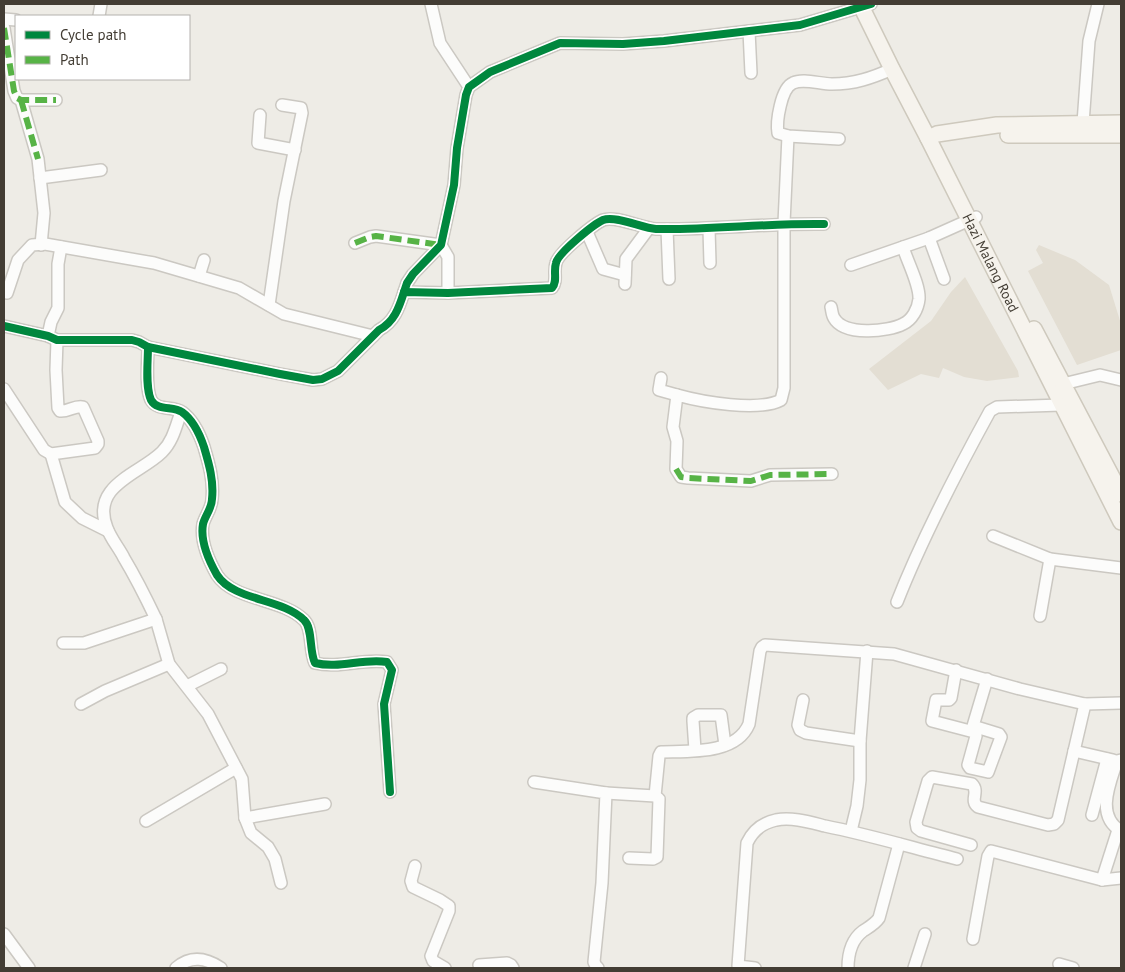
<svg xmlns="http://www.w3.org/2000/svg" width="1125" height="972" viewBox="0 0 1125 972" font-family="'PT Sans',sans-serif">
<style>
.residential{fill:#e3ded3}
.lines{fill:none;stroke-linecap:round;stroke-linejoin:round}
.street-casing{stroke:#cbc8c2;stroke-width:14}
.secondary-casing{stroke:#cec9bd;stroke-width:18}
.street{stroke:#fcfcfb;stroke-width:11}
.secondary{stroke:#f6f3ed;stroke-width:15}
.quiet{stroke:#57b346;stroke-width:6;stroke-dasharray:12 6;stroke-linecap:butt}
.cycleway-casing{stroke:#fff;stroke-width:11}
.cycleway{stroke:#00873e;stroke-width:8}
.labels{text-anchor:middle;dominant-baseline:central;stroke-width:4;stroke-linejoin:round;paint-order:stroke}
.street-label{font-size:14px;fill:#433d34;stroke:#fff}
</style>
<rect width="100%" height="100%" fill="#eeece6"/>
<!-- residential -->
<g class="residential">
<path d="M1039,245L1075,260L1109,285L1121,324V350L1077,365L1028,271L1043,263L1036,250Z"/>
<path d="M965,277L1018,371L1019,377L987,381L964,377L943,368L939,378L921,374L888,390L869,369L931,321L951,292Z"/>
</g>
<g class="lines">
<defs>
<g id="street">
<path d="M431,4L440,43L469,87"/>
<path d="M99,16L101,4"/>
<path d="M4,19L16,20"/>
<path d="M4,28L14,91L17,98L21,100H56"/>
<path d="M749,31L751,73"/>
<path d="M21,100L38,159L44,213L41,245"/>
<path d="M260,115L258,143L295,150"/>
<path d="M1083,123L1089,41L1098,4"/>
<path d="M788,136L784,223V388L781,400C759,412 702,402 677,395L673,427L677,441L676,469L681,477L688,478L751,481L770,475L832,474"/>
<path d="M839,139L788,136L778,133C776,122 781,88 793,83C803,78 820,84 832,84C854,84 872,78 892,69"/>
<path d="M40,178L101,170"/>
<path d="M667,229L669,279"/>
<path d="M709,229L710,263"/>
<path d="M587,232L603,269L625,275"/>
<path d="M929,238L944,279"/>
<path d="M355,243L370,237L376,236L441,245L448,257V293"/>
<path d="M851,265L929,238L976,217"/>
<path d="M199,276L204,260"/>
<path d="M625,284L626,259L649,228"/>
<path d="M404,292L407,283L413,274L441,245L454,185L457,148L466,95L469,87L490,72L560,43L623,44L664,41L800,25L871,4"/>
<path d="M7,293L18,260L32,245L45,244L154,263L239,288L284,314L373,336"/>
<path d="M269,305L284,201L302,113L301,108L282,105"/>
<path d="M831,307C832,311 832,315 834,318C844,336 888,332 903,324C912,320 918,309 919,299C920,285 907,261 903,247"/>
<path d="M4,326L48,336L57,340H132L139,342L148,347C148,361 145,387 151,400C157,411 173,406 182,412C193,420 200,435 204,447C209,464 214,481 212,499C212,508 205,516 203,524C200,541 209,561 217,575C234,601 282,598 304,620C313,628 309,651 315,663C339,669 363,658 387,662L392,670L384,704L390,792"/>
<path d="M48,336L51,322L58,308V264L61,247"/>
<path d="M148,347L280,374L313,380L322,379L338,371L379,330C394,322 399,308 404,292L448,293L552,288C558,281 553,272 556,263C558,253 594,224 603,220C615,215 642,228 656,229C712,230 767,223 824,224"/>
<path d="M661,378L659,390L677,395"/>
<path d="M1063,384L1100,375L1121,380"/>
<path d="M4,389L44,450L51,454L95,448L98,444V441L83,407C75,405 68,412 60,411L58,408L56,370L57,340"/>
<path d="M51,454L65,502L82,518L108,531"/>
<path d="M993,536L1050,559L1121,568"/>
<path d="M897,602C923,536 956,473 990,411L997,407L1061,405L1068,401"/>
<path d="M1040,616L1050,559"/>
<path d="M156,619L169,664L208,714L242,779L245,818L251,833L268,847L275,859L281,883"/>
<path d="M63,643H84L156,619C146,598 136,578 124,558C119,548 111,539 107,528C90,485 140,474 162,452C173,441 176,426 181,412"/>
<path d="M956,670L951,698L949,700H936L932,721L974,732"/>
<path d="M187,686L221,669"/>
<path d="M803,700L798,725L800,730L806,733L860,741"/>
<path d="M81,704L105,691L169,664"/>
<path d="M973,726L999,734L1001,737L988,772L970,768L968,765L976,736L973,726L987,679"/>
<path d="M695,750L693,721V718L698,715H721L725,745"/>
<path d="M1074,751L1113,760"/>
<path d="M1121,760L1117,761C1110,783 1095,816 1121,831"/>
<path d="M534,782L606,793L602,883L594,962L596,966L598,968"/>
<path d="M606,793L655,796L659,799L657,857L653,859L629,858"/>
<path d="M655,796L659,756L661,752C689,751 736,755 749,724L760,651L762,647L765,645L894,654L1020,689L1076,702L1085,704L1121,703"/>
<path d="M1092,815L1107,759"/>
<path d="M245,818L325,804"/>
<path d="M146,821L236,768"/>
<path d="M851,831L857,806L860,780V741L867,651"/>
<path d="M971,845L921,831L917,828L916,822L928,781L932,777L972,784C980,792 969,800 978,807L1048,825L1054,824L1058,820L1085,704"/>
<path d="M415,866L411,881L413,887L440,900L449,906V911L431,956L433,961L445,968"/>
<path d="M1102,880L1118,830"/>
<path d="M4,934L29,968"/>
<path d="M973,939L988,856L991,851L1102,880L1121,878"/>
<path d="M1059,964L1073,968"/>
<path d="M479,965L507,963L511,965L513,968"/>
<path d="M176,968C191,955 206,958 221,968"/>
<path d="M755,968L738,966L747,843C753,830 762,823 776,820C792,817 809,822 825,826C870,835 913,848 957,859"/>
<path d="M848,968C848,954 851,940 863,931C869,927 875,924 879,918L899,844"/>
<path d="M914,968L925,934"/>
</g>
<g id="secondary">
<path id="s1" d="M860,4L892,69L928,138L1121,522"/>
<path d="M1008,135H1121"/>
<path d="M928,138L937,134L997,125L1121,123"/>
<path d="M1034,329L1121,494"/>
</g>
</defs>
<!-- street casing -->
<use href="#street" class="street-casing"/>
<!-- secondary casing -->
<use href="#secondary" class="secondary-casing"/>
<!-- street -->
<use href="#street" class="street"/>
<!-- secondary -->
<use href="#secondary" class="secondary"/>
<!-- quiet -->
<g class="quiet">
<path d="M4,28L14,91L17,98L21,100H56"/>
<path d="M21,100L38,159"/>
<path d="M355,243L370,237L376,236L441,245"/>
<path d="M676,469L681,477L688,478L751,481L770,475L832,474"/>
</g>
<defs>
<g id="cycleway">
<path d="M404,292L407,283L413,274L441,245L454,185L457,148L466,95L469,87L490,72L560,43L623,44L664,41L800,25L871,4"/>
<path d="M4,326L48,336L57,340H132L139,342L148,347C148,361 145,387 151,400C157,411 173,406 182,412C193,420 200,435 204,447C209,464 214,481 212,499C212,508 205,516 203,524C200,541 209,561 217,575C234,601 282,598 304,620C313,628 309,651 315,663C339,669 363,658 387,662L392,670L384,704L390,792"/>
<path d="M148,347L280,374L313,380L322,379L338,371L379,330C394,322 399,308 404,292L448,293L552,288C558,281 553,272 556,263C558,253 594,224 603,220C615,215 642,228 656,229C712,230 767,223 824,224"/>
</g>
</defs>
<!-- cycleway casing -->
<use href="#cycleway" class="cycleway-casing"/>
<!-- cycleway -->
<use href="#cycleway" class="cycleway"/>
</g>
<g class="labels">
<!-- street labels -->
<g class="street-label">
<text stroke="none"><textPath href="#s1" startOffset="290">Hazi Malang Road</textPath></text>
</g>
</g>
<!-- border -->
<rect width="1125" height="972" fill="none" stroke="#433d34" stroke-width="10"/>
<!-- legend -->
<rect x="15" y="15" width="175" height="65" fill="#ffffff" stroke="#b4b1ae"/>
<rect x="25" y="31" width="25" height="8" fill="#00873e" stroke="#b4b1ae"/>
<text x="60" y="40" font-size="15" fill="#433d34">Cycle path</text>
<rect x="25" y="56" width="25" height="8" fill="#57b346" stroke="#b4b1ae"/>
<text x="60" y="65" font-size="15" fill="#433d34">Path</text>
</svg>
